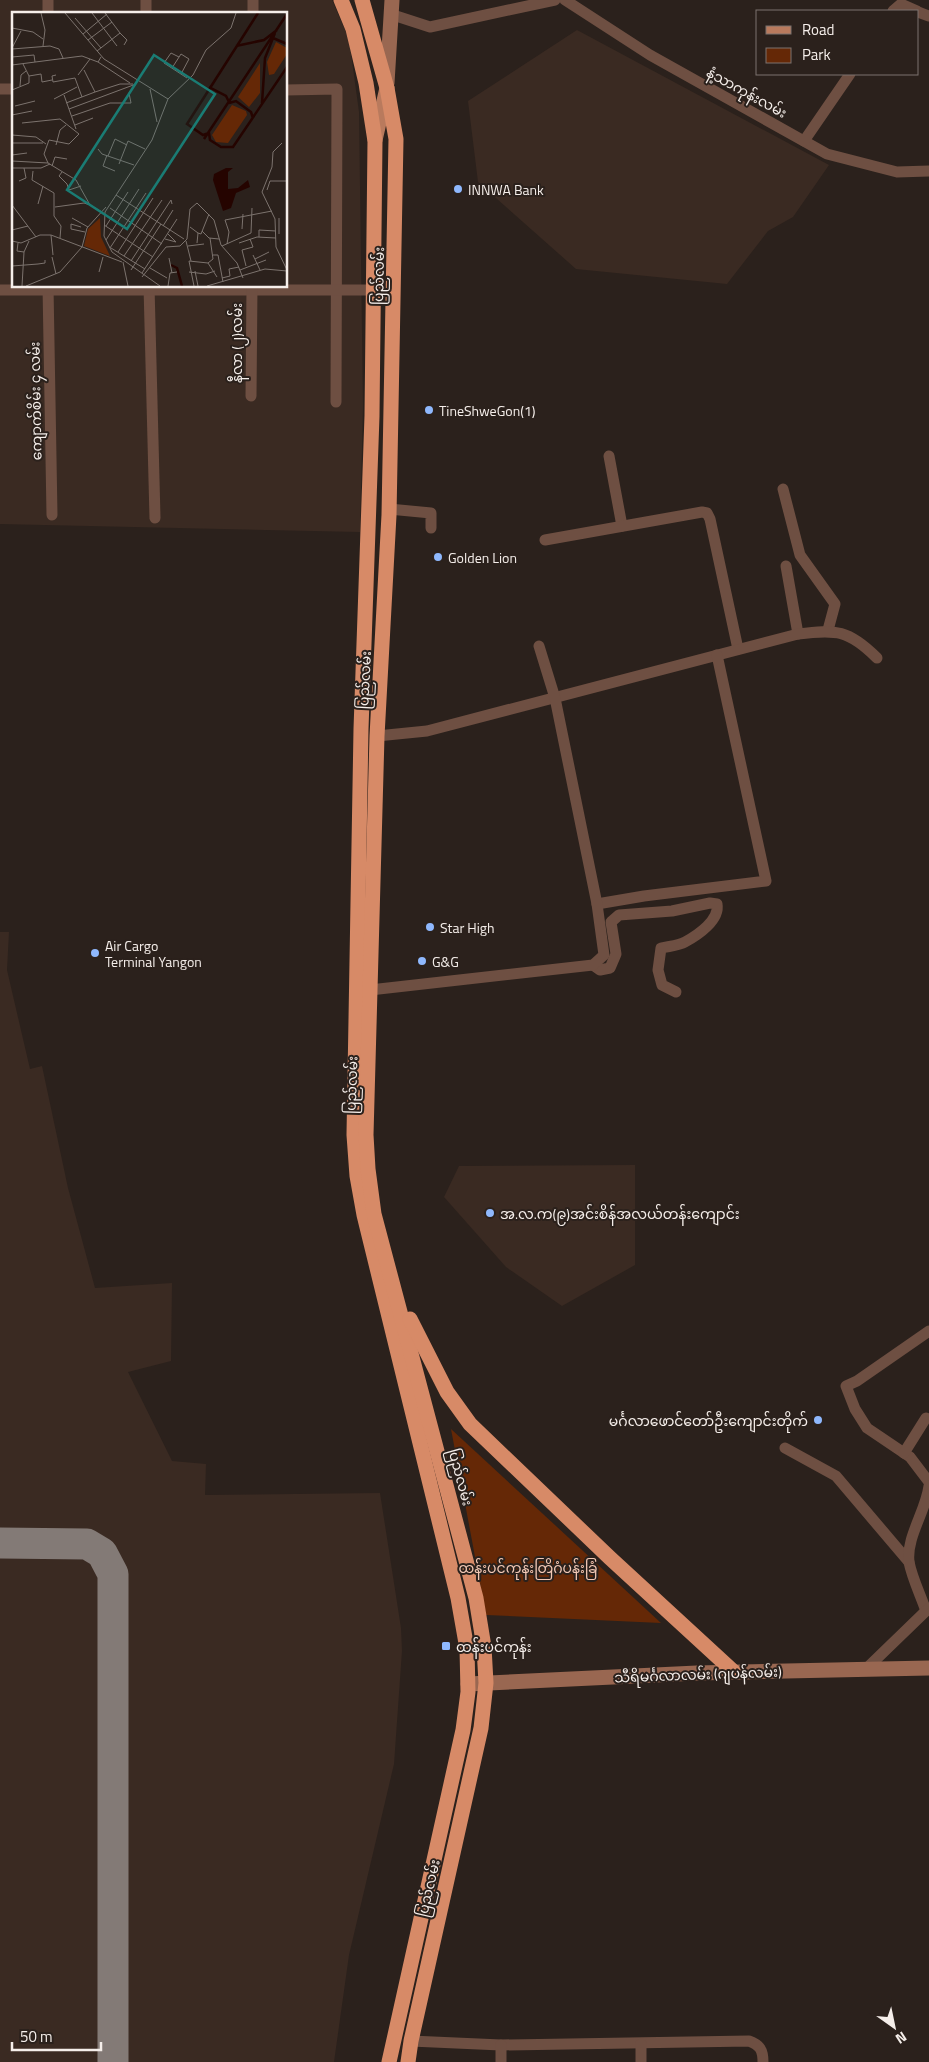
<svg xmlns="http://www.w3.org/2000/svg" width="929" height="2062" viewBox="0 0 929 2062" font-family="'Titillium Web','Noto Sans Myanmar',sans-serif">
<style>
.built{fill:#3a2a22;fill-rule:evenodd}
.green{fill:#652806}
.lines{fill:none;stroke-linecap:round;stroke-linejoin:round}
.taxiway{stroke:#837a76;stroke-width:31}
.street{stroke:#6e4f42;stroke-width:11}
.secondary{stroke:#996751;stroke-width:15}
.primary{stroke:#b97a5d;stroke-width:15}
.highway{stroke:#d78a67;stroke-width:15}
.poi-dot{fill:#8fb8fd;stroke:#2b211c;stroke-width:2}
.labels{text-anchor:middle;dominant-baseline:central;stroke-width:4;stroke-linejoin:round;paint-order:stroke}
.street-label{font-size:14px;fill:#f5eeea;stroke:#2b211c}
.poi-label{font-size:14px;fill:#f5eeea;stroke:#2b211c;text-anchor:start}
.park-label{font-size:14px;fill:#f2c8b5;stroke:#2b211c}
.inset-river{fill:none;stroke:#250400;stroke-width:2.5}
.inset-road{fill:none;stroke:#7c736e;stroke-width:1}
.view{fill:#1a7c74;fill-opacity:0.15;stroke:#1a7c74;stroke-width:2.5}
.inset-edge{fill:none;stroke:#f5eeea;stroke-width:2.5}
</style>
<rect width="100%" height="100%" fill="#2b211c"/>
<!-- built -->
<g class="built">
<path d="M0,0H332L349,39L359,112L363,407L360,532L0,524ZM14,14H286V286H14Z"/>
<path d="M577,30L829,165L793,217L768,231L727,284L576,269L478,182L468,101Z"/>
<path d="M0,932H9L7,970L30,1069L42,1066L68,1188L95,1288L172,1283L171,1361L128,1372L172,1461L206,1464L205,1495L380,1493L401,1628L402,1651L394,1764L349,1955L334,2062H0Z"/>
<path d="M635,1165V1265L562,1306L506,1267L444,1197L459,1166Z"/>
</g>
<!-- green -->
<path class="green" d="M451,1429L661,1623L486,1615Z"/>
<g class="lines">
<!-- taxiway -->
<path class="taxiway" d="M0,1543L87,1544L102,1553L113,1574V2062"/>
<!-- street -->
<g class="street">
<path d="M146,0V14"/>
<path d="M565,0L650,55L827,154L897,172L929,171"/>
<path d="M893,11L901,4L917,11"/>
<path d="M918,12L929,16"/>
<path d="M48,14V0"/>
<path d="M253,14V0"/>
<path d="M390,14L430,27L555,0"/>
<path d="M0,89H14"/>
<path d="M286,90L337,89L336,402"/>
<path d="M804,141L850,74"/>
<path d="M48,286L52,515"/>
<path d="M149,286L155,518"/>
<path d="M0,290H373"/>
<path d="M251,396L252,286"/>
<path d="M609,456L622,526"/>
<path d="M783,489L800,555L835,604L828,630"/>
<path d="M389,509L431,513V528"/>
<path d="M545,540L702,512L707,513L710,519L738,649"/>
<path d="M786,566L798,634"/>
<path d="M377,736L427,731L798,634C836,629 849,630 877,658"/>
<path d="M597,904L644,896L766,881L717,655"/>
<path d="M593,965L600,970L610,968L616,954L611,922L619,915L672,911L710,903L717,904C720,920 698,935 685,942C678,946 669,946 661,948L658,970L662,985L676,992"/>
<path d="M370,990L593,965L604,955L597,904L555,698L539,646"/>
<path d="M929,1331L857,1381L846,1386L855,1409L867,1428L910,1457L929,1482"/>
<path d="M785,1448L836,1476L909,1562"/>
<path d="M904,1453L926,1418"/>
<path d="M926,1611C921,1596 912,1578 909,1562C906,1537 926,1511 929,1486"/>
<path d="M866,1669L929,1608"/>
<path d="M411,2041L501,2045L749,2041C760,2045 763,2050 763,2062"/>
<path d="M641,2044V2062"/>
<path d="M501,2045V2062"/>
</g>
<!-- secondary -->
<g class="secondary">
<path d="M387,83L392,0"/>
<path d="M468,1684L697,1673L929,1668"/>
</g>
<!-- primary -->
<path class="primary" d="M375,140L387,88"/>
<!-- highway -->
<g class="highway">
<path d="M341,0L353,29L366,83L375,141L372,416L361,729L354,1135L357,1176L364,1215L458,1598L467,1649L468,1692L463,1730L389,2062"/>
<path d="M362,0L387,88L396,139L389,515L377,736L366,1135L368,1169L374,1214L476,1598L484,1647L486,1683L481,1728L411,2041L408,2062"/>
<path d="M410,1319L447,1392L470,1424L610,1558L734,1672"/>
</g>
</g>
<!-- markers -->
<g class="poi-dot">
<circle cx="458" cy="189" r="5"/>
<circle cx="429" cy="410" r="5"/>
<circle cx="438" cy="557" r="5"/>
<circle cx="430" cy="927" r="5"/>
<circle cx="95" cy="953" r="5"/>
<circle cx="422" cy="961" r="5"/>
<circle cx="490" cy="1213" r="5"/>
<circle cx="818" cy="1420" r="5"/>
<rect x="441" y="1641" width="10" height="10" rx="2.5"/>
</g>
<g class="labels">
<!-- street labels -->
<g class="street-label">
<text transform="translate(747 92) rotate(29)">နံ့သာကုန်းလမ်း</text>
<text transform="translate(378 276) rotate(-89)">ပြည်လမ်း</text>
<text transform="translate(236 343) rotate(-90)">နီလာ (၂)လမ်း</text>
<text transform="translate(35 401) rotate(-91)">ကျောက်စိမ်း ၄ လမ်း</text>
<text transform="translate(364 680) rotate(-87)">ပြည်လမ်း</text>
<text transform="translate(351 1085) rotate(-88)">ပြည်လမ်း</text>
<text transform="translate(461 1477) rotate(75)">ပြည်လမ်း</text>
<text transform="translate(698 1674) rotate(-2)">သီရိမင်္ဂလာလမ်း (ဂျပန်လမ်း)</text>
<text transform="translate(428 1888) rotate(-77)">ပြည်လမ်း</text>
</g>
<!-- poi labels -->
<g class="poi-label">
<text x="468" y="189">INNWA Bank</text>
<text x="439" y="410">TineShweGon(1)</text>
<text x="448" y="557">Golden Lion</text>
<text x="440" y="927">Star High</text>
<text x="105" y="945">Air Cargo<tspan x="105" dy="16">Terminal Yangon</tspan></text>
<text x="432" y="961">G&amp;G</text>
<text x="500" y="1213">အ.လ.က(၉)အင်းစိန်အလယ်တန်းကျောင်း</text>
<text x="808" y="1420" text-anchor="end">မင်္ဂလာဖောင်တော်ဦးကျောင်းတိုက်</text>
<text x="456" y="1646">ထန်းပင်ကုန်း</text>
</g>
<!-- park labels -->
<g class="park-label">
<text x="528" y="1567">ထန်းပင်ကုန်းတြိဂံပန်းခြံ</text>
</g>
</g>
<!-- overview -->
<g transform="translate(12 12)">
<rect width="275" height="275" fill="#2b211c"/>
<path d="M264,30L275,36V42L262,62L257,63L255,50ZM248,51V81L237,95L226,85ZM220,93L234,99L235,103L216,131L204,130L200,123ZM88,206L89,225L98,244L72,234L76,217Z" fill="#652806"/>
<path d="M214,156H221L216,160V177L226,176L236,168L238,175L224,181L219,196L211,199L201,168L202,162Z" fill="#250400"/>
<path class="inset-river" d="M246,1L175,112L191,123L197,121L198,128L209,135H221L275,55M261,26L275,32M224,34L252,28L265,18M197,75L214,84L217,90M217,91L224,89L239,100L241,106M250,91L253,46L263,21M192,127L275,2M159,253L165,256L170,274"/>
<path class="inset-road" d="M29,1L33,18L31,34M53,1L92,47L156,87M80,1L105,34M63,6L89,36M0,16L21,20L31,27M108,21L115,28L112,33M71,22L95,2M76,28L100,10M0,36L9,19M0,37L38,34L47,37L51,46M85,39L108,21L93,1M0,45L22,43L23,50M89,45L86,50L118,71M167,45L159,41L152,51L175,66M11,52L17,64L29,62L30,70L40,68M0,53L70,44L78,47M160,56L169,42L177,47L169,62M72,58L83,80L108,72H121M44,63L40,64L41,70L63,66L70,85M66,63L78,47L86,50M8,74L9,63L14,59M138,77L145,110M0,78L17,71V64M52,83L64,117M42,87L65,75M54,91L83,80M3,94L23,89M57,97L124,72M0,103L20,99M60,104L98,91H119L117,81L123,73M10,111L48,107L67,122L57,132L37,128L32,142L36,151M63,113L81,106M0,123L24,125L34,132M0,131H31M270,131L261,140L260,155L250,180L263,207L264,235L275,258M44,133L48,118L54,113M86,137L90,142L122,153M0,143L15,141M95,143L91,154L103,159M96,144L103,127L115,133M0,149L36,151M36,151L64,168L78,193L90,200M107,152L116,129L133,137M40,154L43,145L55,147M0,156H29L38,152M21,159L20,168L42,181V204L49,214L48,226M50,160L47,164L55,172L57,178L69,174M7,169L14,166L12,156M255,178L258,169H275M104,183L172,227M26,192L31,174M0,193L24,225M43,195L72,191L78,193M98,196L150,232M60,206L76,215M267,206V222M92,213L141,245M94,214L116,180M151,214L161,198M69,215L59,212V217L73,220M178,215L186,221L185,231M230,217L231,202M0,218L16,214M190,219L197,226L207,227M186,221L189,222L197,202M39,223L41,243M247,225V218L264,219M153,227L164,230L156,222M94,228L127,177M0,229L9,231L28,223H39L110,250M174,229L179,249M6,231L5,239L12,240M227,231L245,225L264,226M215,232L217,220L213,208L260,199M176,234L192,232M210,234L239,221L240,196M70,235L75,216L94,195M98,236L134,181M99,236L133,257M106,240L141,186M201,243H206L211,270M241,243L248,258M112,244L150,188M40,245L44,262M157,246L160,261M243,247L257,240M119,249L159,188L160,192M111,250L116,274M196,251L201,247L198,226M0,254L26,252L33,251V248M234,254L230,238L241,235L238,227M138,256L155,266M119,258L149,212M228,258L254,248M183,259L186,274M87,260L91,245M177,260L194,262L203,259M130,261L165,207M130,265L154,235L168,234L175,227L178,197L185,191L202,208L209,233L225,251L231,266M210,266L218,264L217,257L227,255M10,274L12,240L17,229M14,274L48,260L70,235M148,274L100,240L92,224L93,200L140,128L156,87L181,63L194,38L219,16L224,1M156,274L158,261L165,260M182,274L177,249L196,251L205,265M195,274L253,257L275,259"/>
<path class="view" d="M142,43L203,82L115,217L55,178Z"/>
<rect width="275" height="275" class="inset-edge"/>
</g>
<!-- legend -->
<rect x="756" y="10" width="162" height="65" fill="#2b211c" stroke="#7c736e"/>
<rect x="766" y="26" width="25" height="8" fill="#b97a5d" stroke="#7c736e"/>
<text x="802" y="35" font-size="15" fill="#f5eeea">Road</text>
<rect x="766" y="48" width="25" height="15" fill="#652806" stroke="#7c736e"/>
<text x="802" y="60" font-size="15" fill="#f5eeea">Park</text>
<!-- north arrow -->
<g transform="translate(894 2027) rotate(147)" stroke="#2b211c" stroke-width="4" paint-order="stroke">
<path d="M0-4L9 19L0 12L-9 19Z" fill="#f5eeea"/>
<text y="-8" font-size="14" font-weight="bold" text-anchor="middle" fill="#f5eeea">N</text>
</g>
<!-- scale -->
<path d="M12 2042v8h89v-8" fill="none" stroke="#f5eeea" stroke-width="2.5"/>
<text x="20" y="2042" font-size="15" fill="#f5eeea" stroke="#2b211c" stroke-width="4" paint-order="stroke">50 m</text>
</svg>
